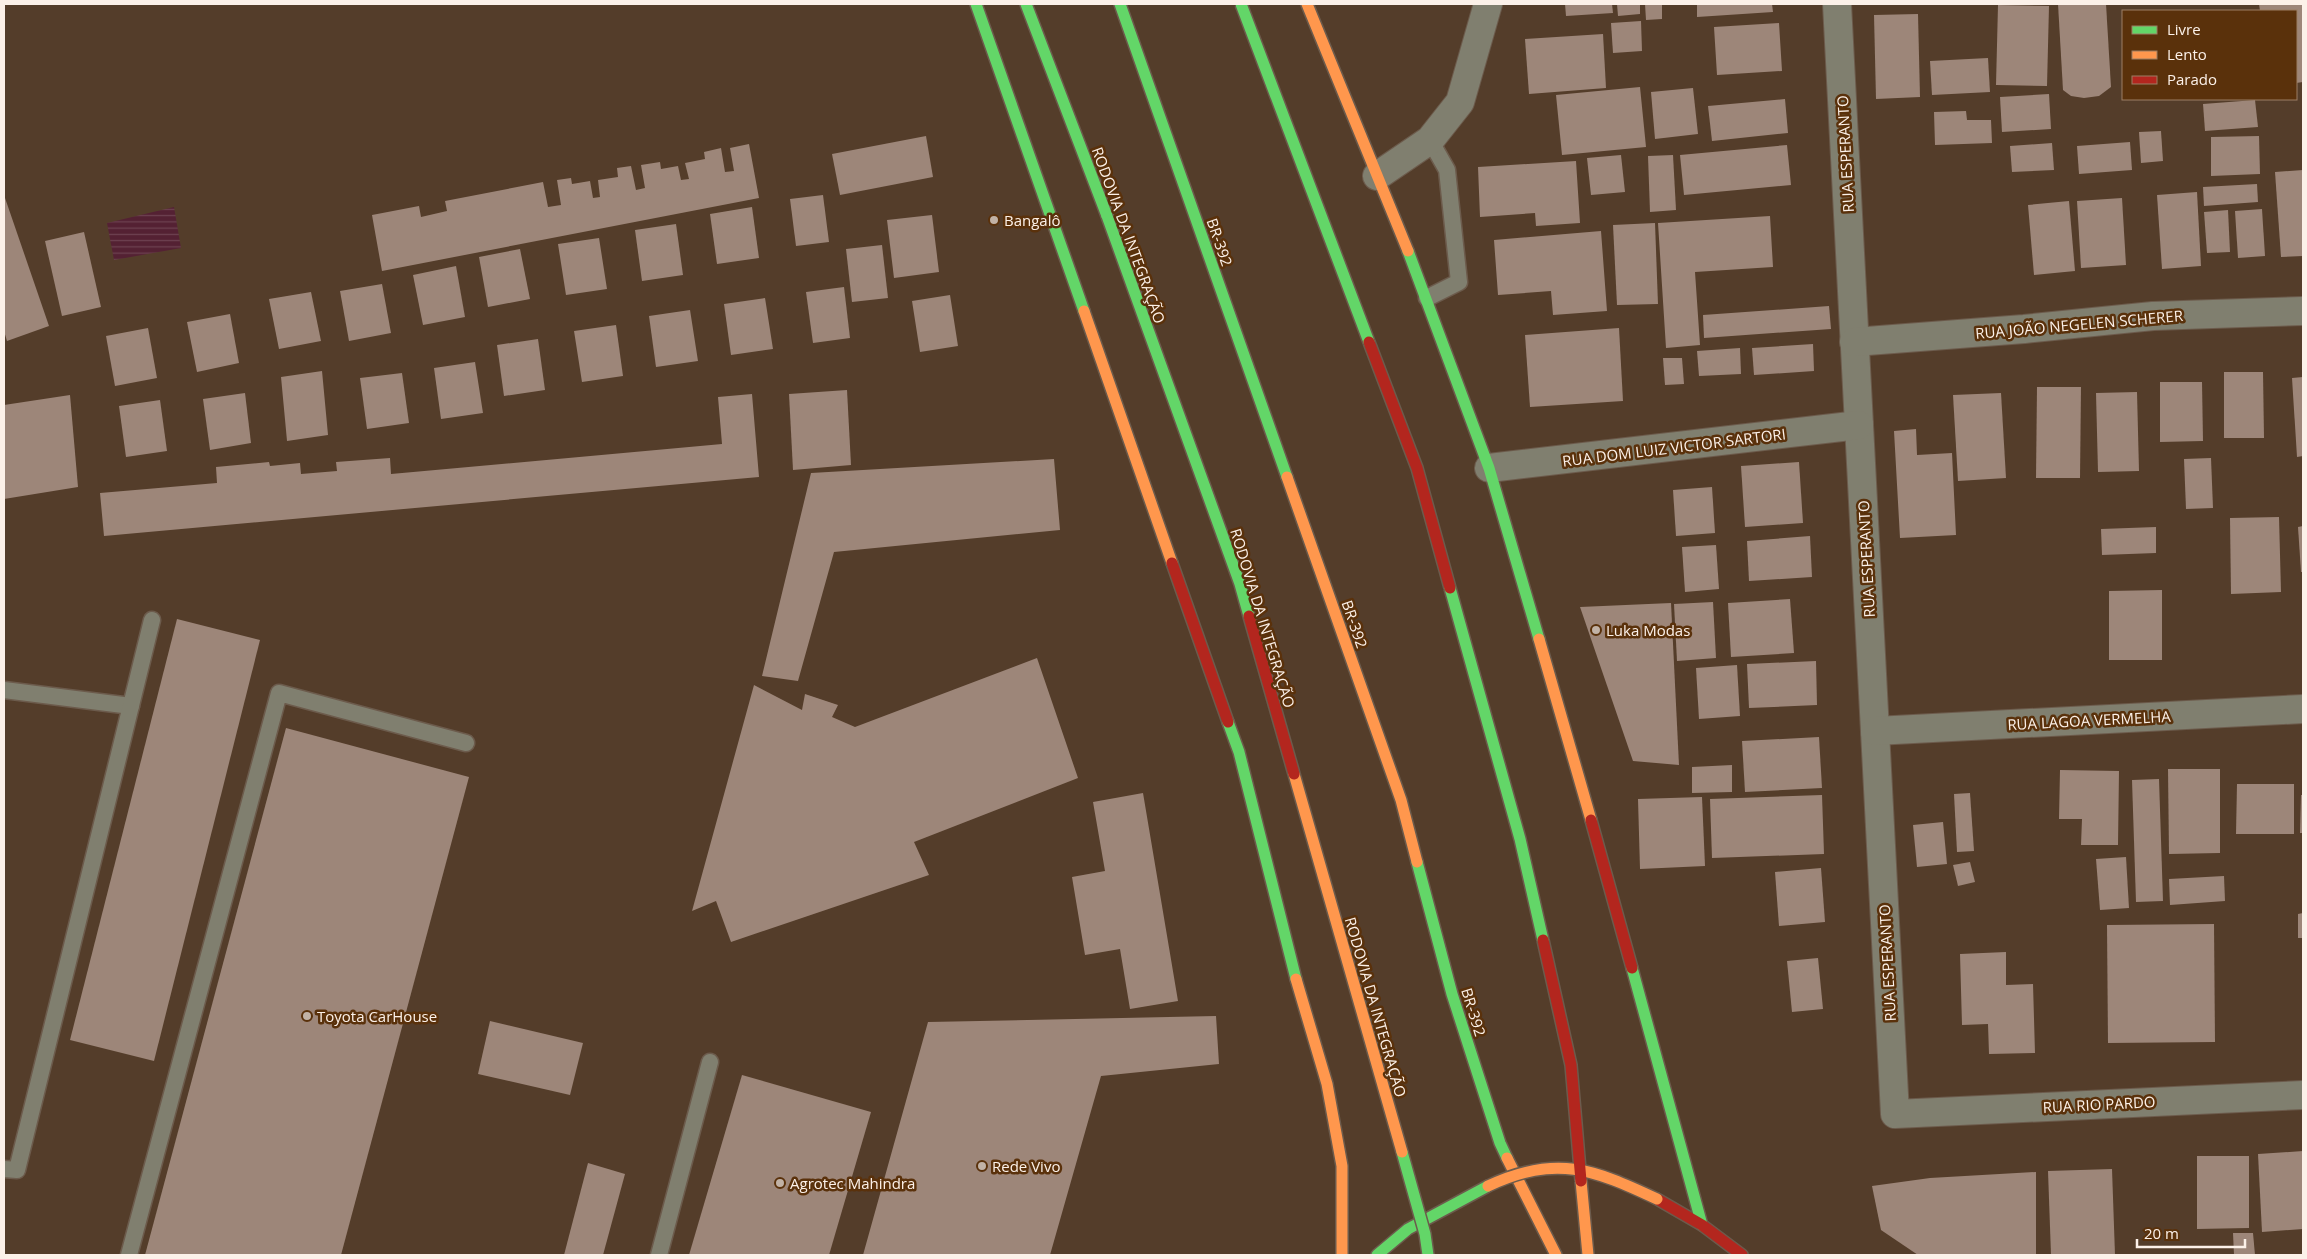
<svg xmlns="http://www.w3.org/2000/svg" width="2307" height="1259" viewBox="0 0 2307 1259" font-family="'Open Sans',sans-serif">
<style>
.water{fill:url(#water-rules)}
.building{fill:#9d8679}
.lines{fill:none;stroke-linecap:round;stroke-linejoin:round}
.lane-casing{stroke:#6c5b4c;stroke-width:19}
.street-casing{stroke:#6c5b4c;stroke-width:30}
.fast-casing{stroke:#6c5b4c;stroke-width:14}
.slow-casing{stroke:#6c5b4c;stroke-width:14}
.jam-casing{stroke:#6c5b4c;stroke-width:14}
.lane{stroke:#807f6f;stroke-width:16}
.street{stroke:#807f6f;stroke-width:28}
.fast{stroke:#63d668;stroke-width:11}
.slow{stroke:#ff974d;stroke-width:11}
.jam{stroke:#b3261e;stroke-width:11}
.fast-bridge-casing{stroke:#6c5b4c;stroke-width:14;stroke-linecap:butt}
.slow-bridge-casing{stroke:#6c5b4c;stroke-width:14;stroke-linecap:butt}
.jam-bridge-casing{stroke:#6c5b4c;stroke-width:14;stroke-linecap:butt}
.fast-bridge{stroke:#63d668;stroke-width:11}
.slow-bridge{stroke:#ff974d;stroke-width:11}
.jam-bridge{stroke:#b3261e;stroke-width:11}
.poi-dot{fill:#c1b2a6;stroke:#5a310b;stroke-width:2}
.labels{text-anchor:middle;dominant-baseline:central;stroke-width:5;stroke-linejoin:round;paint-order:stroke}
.street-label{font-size:15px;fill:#fcf1e9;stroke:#5a310b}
.poi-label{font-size:15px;fill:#fcf1e9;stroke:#5a310b;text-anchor:start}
</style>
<defs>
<pattern id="water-rules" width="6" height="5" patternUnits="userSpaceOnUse" patternTransform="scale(1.25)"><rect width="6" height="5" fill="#542133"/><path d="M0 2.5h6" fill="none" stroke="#6e4251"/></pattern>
</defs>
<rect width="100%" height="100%" fill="#543d2a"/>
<!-- water -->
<path class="water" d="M174,207L181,248L114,260L107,223Z"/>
<!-- building -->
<g class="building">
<path d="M1565,4H1612L1613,13L1566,16Z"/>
<path d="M1617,4H1640V14L1618,16Z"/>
<path d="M1645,4H1662V19L1646,20Z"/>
<path d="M1697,4H1772L1773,12L1697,17Z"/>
<path d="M2058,4H2106L2111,87L2099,96L2084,98L2071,96L2063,90Z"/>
<path d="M2259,4H2303V82L2296,83V11H2260Z"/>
<path d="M1998,5L2049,6L2047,86L1996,85Z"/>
<path d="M1918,14L1920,97L1876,99L1874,15Z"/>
<path d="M1641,21L1642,51L1613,53L1611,23Z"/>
<path d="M1779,23L1782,71L1717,75L1714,27Z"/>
<path d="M1603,34L1606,88L1529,94L1525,39Z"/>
<path d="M1988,58L1990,92L1932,95L1930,61Z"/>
<path d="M1640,87L1646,147L1562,155L1556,95Z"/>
<path d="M1693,88L1698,134L1655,139L1651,92Z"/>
<path d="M2049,94L2051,129L2002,132L2000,97Z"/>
<path d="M1785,99L1788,133L1712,141L1708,106Z"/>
<path d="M2255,100L2258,127L2205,131L2203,104Z"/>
<path d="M1966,111L1967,120H1991L1992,143L1935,145L1934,112Z"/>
<path d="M2161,131L2163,161L2141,163L2139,132Z"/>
<path d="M926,136L933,177L840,195L832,154Z"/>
<path d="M2259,136L2260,174L2211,176V137Z"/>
<path d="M2130,142L2132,170L2079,174L2077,146Z"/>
<path d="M2052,143L2054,170L2012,172L2010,146Z"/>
<path d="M749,144L759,198L382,271L372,215L419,206L421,217L447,211L445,201L543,182L548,207L561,205L557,180L571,178L572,184L590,181L593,198L600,197L598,180L618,177L617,168L631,166L636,190L645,188L641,165L660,162L661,169L678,166L681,180L689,179L685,163L705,159L704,152L721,148L725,172L734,171L730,148Z"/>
<path d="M1787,145L1791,185L1684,195L1680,155Z"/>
<path d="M1621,155L1625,192L1591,195L1587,158Z"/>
<path d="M1673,155L1676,210L1650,212L1648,156Z"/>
<path d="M1576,161L1580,223L1536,226L1535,213L1480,217L1478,167Z"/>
<path d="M2303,170V256L2281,257L2275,172Z"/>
<path d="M2257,184L2258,202L2204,206L2203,187Z"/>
<path d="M2197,192L2201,266L2162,269L2157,195Z"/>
<path d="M4,195L49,326L7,341L4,331Z"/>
<path d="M823,195L829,242L796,246L790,199Z"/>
<path d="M2122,198L2126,265L2081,268L2077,201Z"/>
<path d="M2069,201L2075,271L2034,275L2028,205Z"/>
<path d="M752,207L759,258L717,264L710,214Z"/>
<path d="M2262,209L2265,256L2238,258L2235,211Z"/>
<path d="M2228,210L2230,252L2207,253L2204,212Z"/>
<path d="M932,215L939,272L894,278L887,220Z"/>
<path d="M1770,216L1773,267L1695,272L1700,345L1666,348L1658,223Z"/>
<path d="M1655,223L1658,304L1617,305L1613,225Z"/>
<path d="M676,224L683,275L642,281L635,230Z"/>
<path d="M1601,231L1607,311L1553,315L1551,291L1498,295L1494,240Z"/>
<path d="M84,232L101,307L62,316L45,241Z"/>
<path d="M599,238L607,289L566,295L558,244Z"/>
<path d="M882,245L888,298L852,302L846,249Z"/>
<path d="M520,249L530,299L488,307L479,257Z"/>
<path d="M456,266L465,317L423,325L413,275Z"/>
<path d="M382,284L391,333L349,341L340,291Z"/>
<path d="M844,287L850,338L813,343L806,292Z"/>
<path d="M311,292L321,341L279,349L269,299Z"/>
<path d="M950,295L958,346L920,352L912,301Z"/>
<path d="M765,298L773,349L731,355L724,304Z"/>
<path d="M1829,306L1831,329L1704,338L1703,315Z"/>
<path d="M690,310L698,361L656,367L649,316Z"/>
<path d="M230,314L239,363L197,372L187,322Z"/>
<path d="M616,325L623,376L582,382L574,331Z"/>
<path d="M148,328L157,378L115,386L106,336Z"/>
<path d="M1619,328L1623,401L1530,407L1525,335Z"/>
<path d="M538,339L545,390L504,396L497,345Z"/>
<path d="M1813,344L1814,371L1754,375L1752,348Z"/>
<path d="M1740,348L1741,374L1699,376L1697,351Z"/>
<path d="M1663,358H1682L1684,384L1665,385Z"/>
<path d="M475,362L483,413L441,419L434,368Z"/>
<path d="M322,371L328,435L287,441L281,377Z"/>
<path d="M2224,372H2263L2264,438H2224Z"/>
<path d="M402,373L409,423L367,429L360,378Z"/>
<path d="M2303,377V456L2297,457L2292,378Z"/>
<path d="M2160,382H2202L2203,441L2160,442Z"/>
<path d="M2037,387H2081L2080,478H2036Z"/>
<path d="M847,390L851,465L793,470L789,394Z"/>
<path d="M2137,392L2139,471L2098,472L2096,393Z"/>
<path d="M245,393L251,443L210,450L203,399Z"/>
<path d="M2001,393L2006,478L1958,481L1953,395Z"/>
<path d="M752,394L759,477L104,536L100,493L217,483L216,467L269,462L270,466L300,463L301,474L337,471L336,462L390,458L391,474L722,444L718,397Z"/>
<path d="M70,395L78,487L4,499V405Z"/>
<path d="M160,400L167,451L126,457L119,406Z"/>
<path d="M1916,429L1917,455L1952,453L1956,535L1900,538L1894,431Z"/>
<path d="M2211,458L2213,508L2186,509L2184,459Z"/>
<path d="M1054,459L1060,530L834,552L798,681L762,676L811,473Z"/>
<path d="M1799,462L1803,523L1745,527L1741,466Z"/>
<path d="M1712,487L1715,533L1676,536L1673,490Z"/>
<path d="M2279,517L2281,592L2231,594L2230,518Z"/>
<path d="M2303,526V572H2301L2298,527Z"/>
<path d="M2156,527V553L2102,555L2101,529Z"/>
<path d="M1810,536L1812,577L1749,581L1747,541Z"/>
<path d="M1716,545L1719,589L1685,592L1682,547Z"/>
<path d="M2162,590V660H2109V591Z"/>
<path d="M1790,599L1794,653L1731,657L1728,603Z"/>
<path d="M1713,602L1716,658L1677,661L1674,604Z"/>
<path d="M1671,603L1679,765L1633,761L1580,607Z"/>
<path d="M177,619L260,640L154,1061L70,1040Z"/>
<path d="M1037,658L1078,778L914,842L929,875L731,942L716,901L692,911L754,685L802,710L805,694L838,705L832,717L855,727Z"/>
<path d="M1816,661L1817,705L1749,708L1747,664Z"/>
<path d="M1737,665L1740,716L1699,719L1696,668Z"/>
<path d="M286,728L469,777L341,1255H145Z"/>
<path d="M1819,737L1822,788L1745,792L1742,741Z"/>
<path d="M1732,765V792L1692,793V767Z"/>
<path d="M2168,769H2220V853L2169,854Z"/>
<path d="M2060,770L2119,771L2118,845H2081L2082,819H2059Z"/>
<path d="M2159,779L2163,901L2136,902L2132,780Z"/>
<path d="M2237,784H2294V834H2236Z"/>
<path d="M1143,793L1178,1001L1130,1009L1120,949L1085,955L1072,877L1105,871L1093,802Z"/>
<path d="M1970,793L1974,851L1957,852L1954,794Z"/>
<path d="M1822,795L1824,854L1712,858L1710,799Z"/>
<path d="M2301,795H2303V833H2300Z"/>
<path d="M1702,797L1705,866L1640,869L1638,799Z"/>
<path d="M1943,822L1947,864L1917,867L1913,825Z"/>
<path d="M2126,857L2129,908L2100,910L2096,859Z"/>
<path d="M1970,862L1975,882L1958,886L1953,865Z"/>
<path d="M1821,868L1825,922L1779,926L1775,872Z"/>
<path d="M2224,876L2225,901L2170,905L2169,879Z"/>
<path d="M2303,913V938H2298V914Z"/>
<path d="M2214,924L2215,1042L2108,1043L2107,925Z"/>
<path d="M2006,952V985L2033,984L2035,1053L1989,1054L1988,1024L1962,1025L1960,954Z"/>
<path d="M1818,958L1823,1009L1792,1012L1787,961Z"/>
<path d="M1216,1016L1219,1064L1101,1076L1050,1255H863L928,1022Z"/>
<path d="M490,1021L583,1043L570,1095L478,1074Z"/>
<path d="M742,1075L871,1112L829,1255H689Z"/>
<path d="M2303,1151V1229L2262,1232L2258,1154Z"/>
<path d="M2197,1156H2249V1228L2197,1229Z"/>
<path d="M588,1163L625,1174L603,1255H564Z"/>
<path d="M2112,1169L2115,1255H2051L2048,1171Z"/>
<path d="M2036,1172V1255H1918L1881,1230L1872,1186L1930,1178Z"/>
<path d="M2233,1233H2253L2255,1255H2234Z"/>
</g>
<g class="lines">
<defs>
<g id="lane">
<path d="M1427,298L1459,282L1447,170L1430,140"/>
<path d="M4,690L131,706"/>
<path d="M4,1169L17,1170L152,620"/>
<path d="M129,1255L279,693L466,743"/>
<path d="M659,1255L710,1062"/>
</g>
<g id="street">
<path d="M1837,4L1895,1114L2303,1095"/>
<path d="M1377,176L1430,140L1460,102L1488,4"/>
<path d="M1854,342L2024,329L2153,316L2303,311"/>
<path d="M1489,468L1859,425"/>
<path d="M1875,731L2303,709"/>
</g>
<g id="fast">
<path d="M976,4L1084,311"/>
<path d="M1026,4L1107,216"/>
<path d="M1120,4L1287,477"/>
<path d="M1408,251L1489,468L1539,639"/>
<path d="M1228,722L1239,752L1296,979"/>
<path d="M1417,862L1452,994L1500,1143L1507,1158"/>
<path d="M1632,968L1702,1225"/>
<path d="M1377,1255L1408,1229L1488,1186"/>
</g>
<g id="slow">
<path d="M1307,4L1408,251"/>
<path d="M1084,311L1172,563"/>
<path d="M1287,477L1401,800L1417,862"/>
<path d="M1539,639L1591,820"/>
<path d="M1296,979L1327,1084L1342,1166V1255"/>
<path d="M1507,1158L1556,1255"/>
</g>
<g id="jam">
<path d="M1172,563L1228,722"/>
<path d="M1591,820L1632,968"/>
<path d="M1657,1199L1702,1225L1742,1255"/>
</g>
</defs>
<!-- lane casing -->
<use href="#lane" class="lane-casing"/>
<!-- street casing -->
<use href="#street" class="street-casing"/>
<!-- fast casing -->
<use href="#fast" class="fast-casing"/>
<!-- slow casing -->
<use href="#slow" class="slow-casing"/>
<!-- jam casing -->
<use href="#jam" class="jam-casing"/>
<!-- lane -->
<use href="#lane" class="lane"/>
<!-- street -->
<use href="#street" class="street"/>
<!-- fast -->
<use href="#fast" class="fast"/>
<!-- slow -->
<use href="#slow" class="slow"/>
<!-- jam -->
<use href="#jam" class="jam"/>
<defs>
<g id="fast-bridge">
<path d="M1241,4L1369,342"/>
<path d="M1107,216L1240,584L1249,616"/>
<path d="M1450,588L1520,839L1543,940"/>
<path d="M1402,1152L1425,1234L1428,1255"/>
</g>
<g id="slow-bridge">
<path d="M1294,774L1402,1152"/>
<path d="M1581,1181L1588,1255"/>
<path d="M1488,1186C1556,1154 1593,1169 1657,1199"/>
</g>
<g id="jam-bridge">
<path d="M1369,342L1417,468L1450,588"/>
<path d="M1249,616L1294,774"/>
<path d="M1543,940L1571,1065L1581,1181"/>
</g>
</defs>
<!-- fast-bridge casing -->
<use href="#fast-bridge" class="fast-bridge-casing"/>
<!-- slow-bridge casing -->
<use href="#slow-bridge" class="slow-bridge-casing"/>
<!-- jam-bridge casing -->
<use href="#jam-bridge" class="jam-bridge-casing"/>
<!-- fast-bridge -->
<use href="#fast-bridge" class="fast-bridge"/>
<!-- slow-bridge -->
<use href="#slow-bridge" class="slow-bridge"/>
<!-- jam-bridge -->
<use href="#jam-bridge" class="jam-bridge"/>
</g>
<!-- markers -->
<g class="poi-dot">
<circle cx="994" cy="220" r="5"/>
<circle cx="1596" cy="630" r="5"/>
<circle cx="307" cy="1016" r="5"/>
<circle cx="982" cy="1166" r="5"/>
<circle cx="780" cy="1183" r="5"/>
</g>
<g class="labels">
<!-- street labels -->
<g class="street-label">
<text transform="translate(1845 154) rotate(-93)">RUA ESPERANTO</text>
<text transform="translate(1129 235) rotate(70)">RODOVIA DA INTEGRAÇÃO</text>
<text transform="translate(1220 242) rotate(71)">BR-392</text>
<text transform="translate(2079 324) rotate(-5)">RUA JOÃO NEGELEN SCHERER</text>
<text transform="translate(1674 447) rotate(-7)">RUA DOM LUIZ VICTOR SARTORI</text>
<text transform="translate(1866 559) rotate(-93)">RUA ESPERANTO</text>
<text transform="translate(1263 618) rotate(73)">RODOVIA DA INTEGRAÇÃO</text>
<text transform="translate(1355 624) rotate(71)">BR-392</text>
<text transform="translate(2089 720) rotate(-3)">RUA LAGOA VERMELHA</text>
<text transform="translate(1887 963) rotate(-93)">RUA ESPERANTO</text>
<text transform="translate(1376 1007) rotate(74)">RODOVIA DA INTEGRAÇÃO</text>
<text transform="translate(1474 1012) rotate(73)">BR-392</text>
<text transform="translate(2099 1104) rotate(-3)">RUA RIO PARDO</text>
</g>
<!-- poi labels -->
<g class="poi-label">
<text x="1004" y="220">Bangalô</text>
<text x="1606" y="630">Luka Modas</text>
<text x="317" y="1016">Toyota CarHouse</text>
<text x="992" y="1166">Rede Vivo</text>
<text x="790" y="1183">Agrotec Mahindra</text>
</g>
</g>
<!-- border -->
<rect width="2307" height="1259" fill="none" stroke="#fcf1e9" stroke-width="10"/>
<!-- legend -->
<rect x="2122" y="10" width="175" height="90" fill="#5a310b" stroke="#9b7e64"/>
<rect x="2132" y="26" width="25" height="8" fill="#63d668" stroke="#9b7e64"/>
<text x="2167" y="35" font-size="15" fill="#fcf1e9">Livre</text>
<rect x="2132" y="51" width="25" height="8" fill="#ff974d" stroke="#9b7e64"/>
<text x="2167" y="60" font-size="15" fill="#fcf1e9">Lento</text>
<rect x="2132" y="76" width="25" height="8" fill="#b3261e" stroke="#9b7e64"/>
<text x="2167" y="85" font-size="15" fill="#fcf1e9">Parado</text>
<!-- scale -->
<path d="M2137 1239v8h108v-8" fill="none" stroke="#fcf1e9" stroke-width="2.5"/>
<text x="2144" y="1239" font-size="15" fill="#fcf1e9" stroke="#5a310b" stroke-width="4" paint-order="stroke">20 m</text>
</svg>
